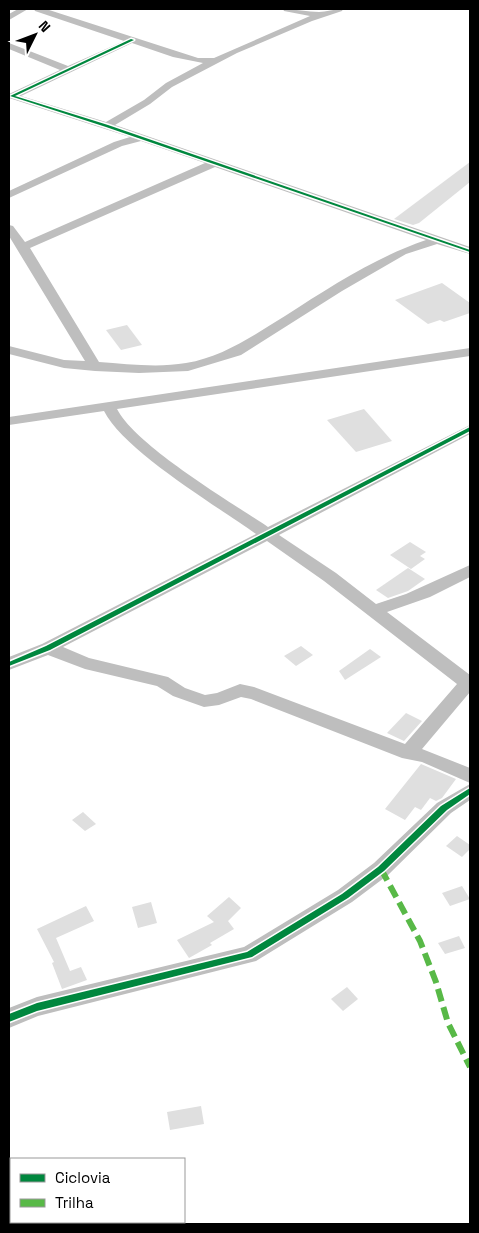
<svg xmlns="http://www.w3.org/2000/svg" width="479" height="1233" viewBox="0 0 479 1233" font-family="'Space Grotesk',sans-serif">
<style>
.building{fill:#dfdfdf}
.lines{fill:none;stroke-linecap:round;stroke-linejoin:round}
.minor{fill:#bebebe;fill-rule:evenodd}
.quiet{stroke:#58b947;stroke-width:6;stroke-dasharray:13 6;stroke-linecap:butt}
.cycleway-casing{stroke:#fff;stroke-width:3}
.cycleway{fill:#00873e;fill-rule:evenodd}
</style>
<rect width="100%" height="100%" fill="#fff"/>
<!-- building -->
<g class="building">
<path d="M470,162V182L419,223L413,225L394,219Z"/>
<path d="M442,283L470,303V313L444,322L440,320L428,324L395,300Z"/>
<path d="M127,325L142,345L121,350L106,330Z"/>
<path d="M364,409L392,441L356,452L327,420Z"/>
<path d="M410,542L426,552L420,556L425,559L411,569L390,555Z"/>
<path d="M408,568L425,579L408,591L388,598L376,590Z"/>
<path d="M301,646L313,655L296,666L284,656Z"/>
<path d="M370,649L381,657L345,680L339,671Z"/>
<path d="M406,713L422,721L404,741L387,733Z"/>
<path d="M421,764L456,779L442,798L436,801L430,798L421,810L415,807L405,820L385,809Z"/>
<path d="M83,812L96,824L85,831L72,820Z"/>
<path d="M457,836L470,845V849L462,857L446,846Z"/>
<path d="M462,886L470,899L450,906L442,893Z"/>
<path d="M229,897L241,908L228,921L234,929L210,943L212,945L189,958L177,940L214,922L207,916Z"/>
<path d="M151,902L157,923L138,928L132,907Z"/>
<path d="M86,906L94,921L56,938L70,971L81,967L87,980L62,989L52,963L54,962L37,929Z"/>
<path d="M459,936L465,948L445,954L438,943Z"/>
<path d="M347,987L358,999L343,1011L331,999Z"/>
<path d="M201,1106L204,1124L170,1130L167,1112Z"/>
</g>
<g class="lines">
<!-- minor -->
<g class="minor">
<path d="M18,9H28L9,20V14Z"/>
<path d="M34,9H46L198,58H214L310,16L284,11L283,9C295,9 308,12 319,12C326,12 334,9 343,9L342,11L312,21L237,53L172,87L150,104L115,125L470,247V254L437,244L406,254L342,291L241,355L188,371L139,373L95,371L64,368L9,354V346L64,360L85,361L9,236V225L13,226L25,242L205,163L141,141L122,146L9,198V191L114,142L130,137L9,98V94L60,70L9,49V43L68,66L124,41L35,11ZM132,43L173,57L203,63L166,83L144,100L106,122L21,96ZM215,167L426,240C376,257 330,287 285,316C254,335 223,357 186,363C158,368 127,364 99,362L30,248Z"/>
<path d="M470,348V356L117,409C136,446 231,502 268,527L470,425V434L279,535L336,573L376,604L406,594L470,565V577L430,597L387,612L470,675V692L422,749L470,768V783L422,762L402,758L251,699L241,697L219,705L204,707L173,696L157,686L85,669L48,655L9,670V657L42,644L256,534C217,506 124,451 104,411L9,425V417ZM267,541L324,581L457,684L405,744L254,687L240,684L217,693L205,695L185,688L168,677L89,658L63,647Z"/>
<path d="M470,784V800L451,813L388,875L352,902L256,961L38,1016L9,1028V1008L37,997L244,947L338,890L374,863L437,803Z"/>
</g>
<!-- quiet -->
<path class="quiet" d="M381,869L420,941L436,982L448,1023L470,1067"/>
<defs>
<g id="cycleway">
<path d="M131,39L134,40L15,96L108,125L470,250V252L106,127L10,96Z"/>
<path d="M470,427V431L50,650L9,666V662L46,646Z"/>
<path d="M470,788V794L447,810L384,871L348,898L252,957L37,1011L9,1022V1014L37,1003L247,952L342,894L378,867L441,806Z"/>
</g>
</defs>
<!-- cycleway casing -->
<use href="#cycleway" class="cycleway-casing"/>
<!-- cycleway -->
<use href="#cycleway" class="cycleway"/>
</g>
<!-- border -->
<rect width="479" height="1233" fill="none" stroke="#000000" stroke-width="20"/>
<!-- legend -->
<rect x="10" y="1158" width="175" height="65" fill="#ffffff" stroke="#999999"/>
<rect x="20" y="1174" width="25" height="8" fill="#00873e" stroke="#999999"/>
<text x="55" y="1183" font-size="15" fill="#000000">Ciclovia</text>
<rect x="20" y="1199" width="25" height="8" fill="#58b947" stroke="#999999"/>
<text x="55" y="1208" font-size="15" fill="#000000">Trilha</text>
<!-- north arrow -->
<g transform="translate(35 35) rotate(48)" stroke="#ffffff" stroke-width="4" paint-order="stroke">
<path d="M0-4L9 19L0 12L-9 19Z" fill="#000000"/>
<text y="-8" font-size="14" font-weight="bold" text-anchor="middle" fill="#000000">N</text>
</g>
</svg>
